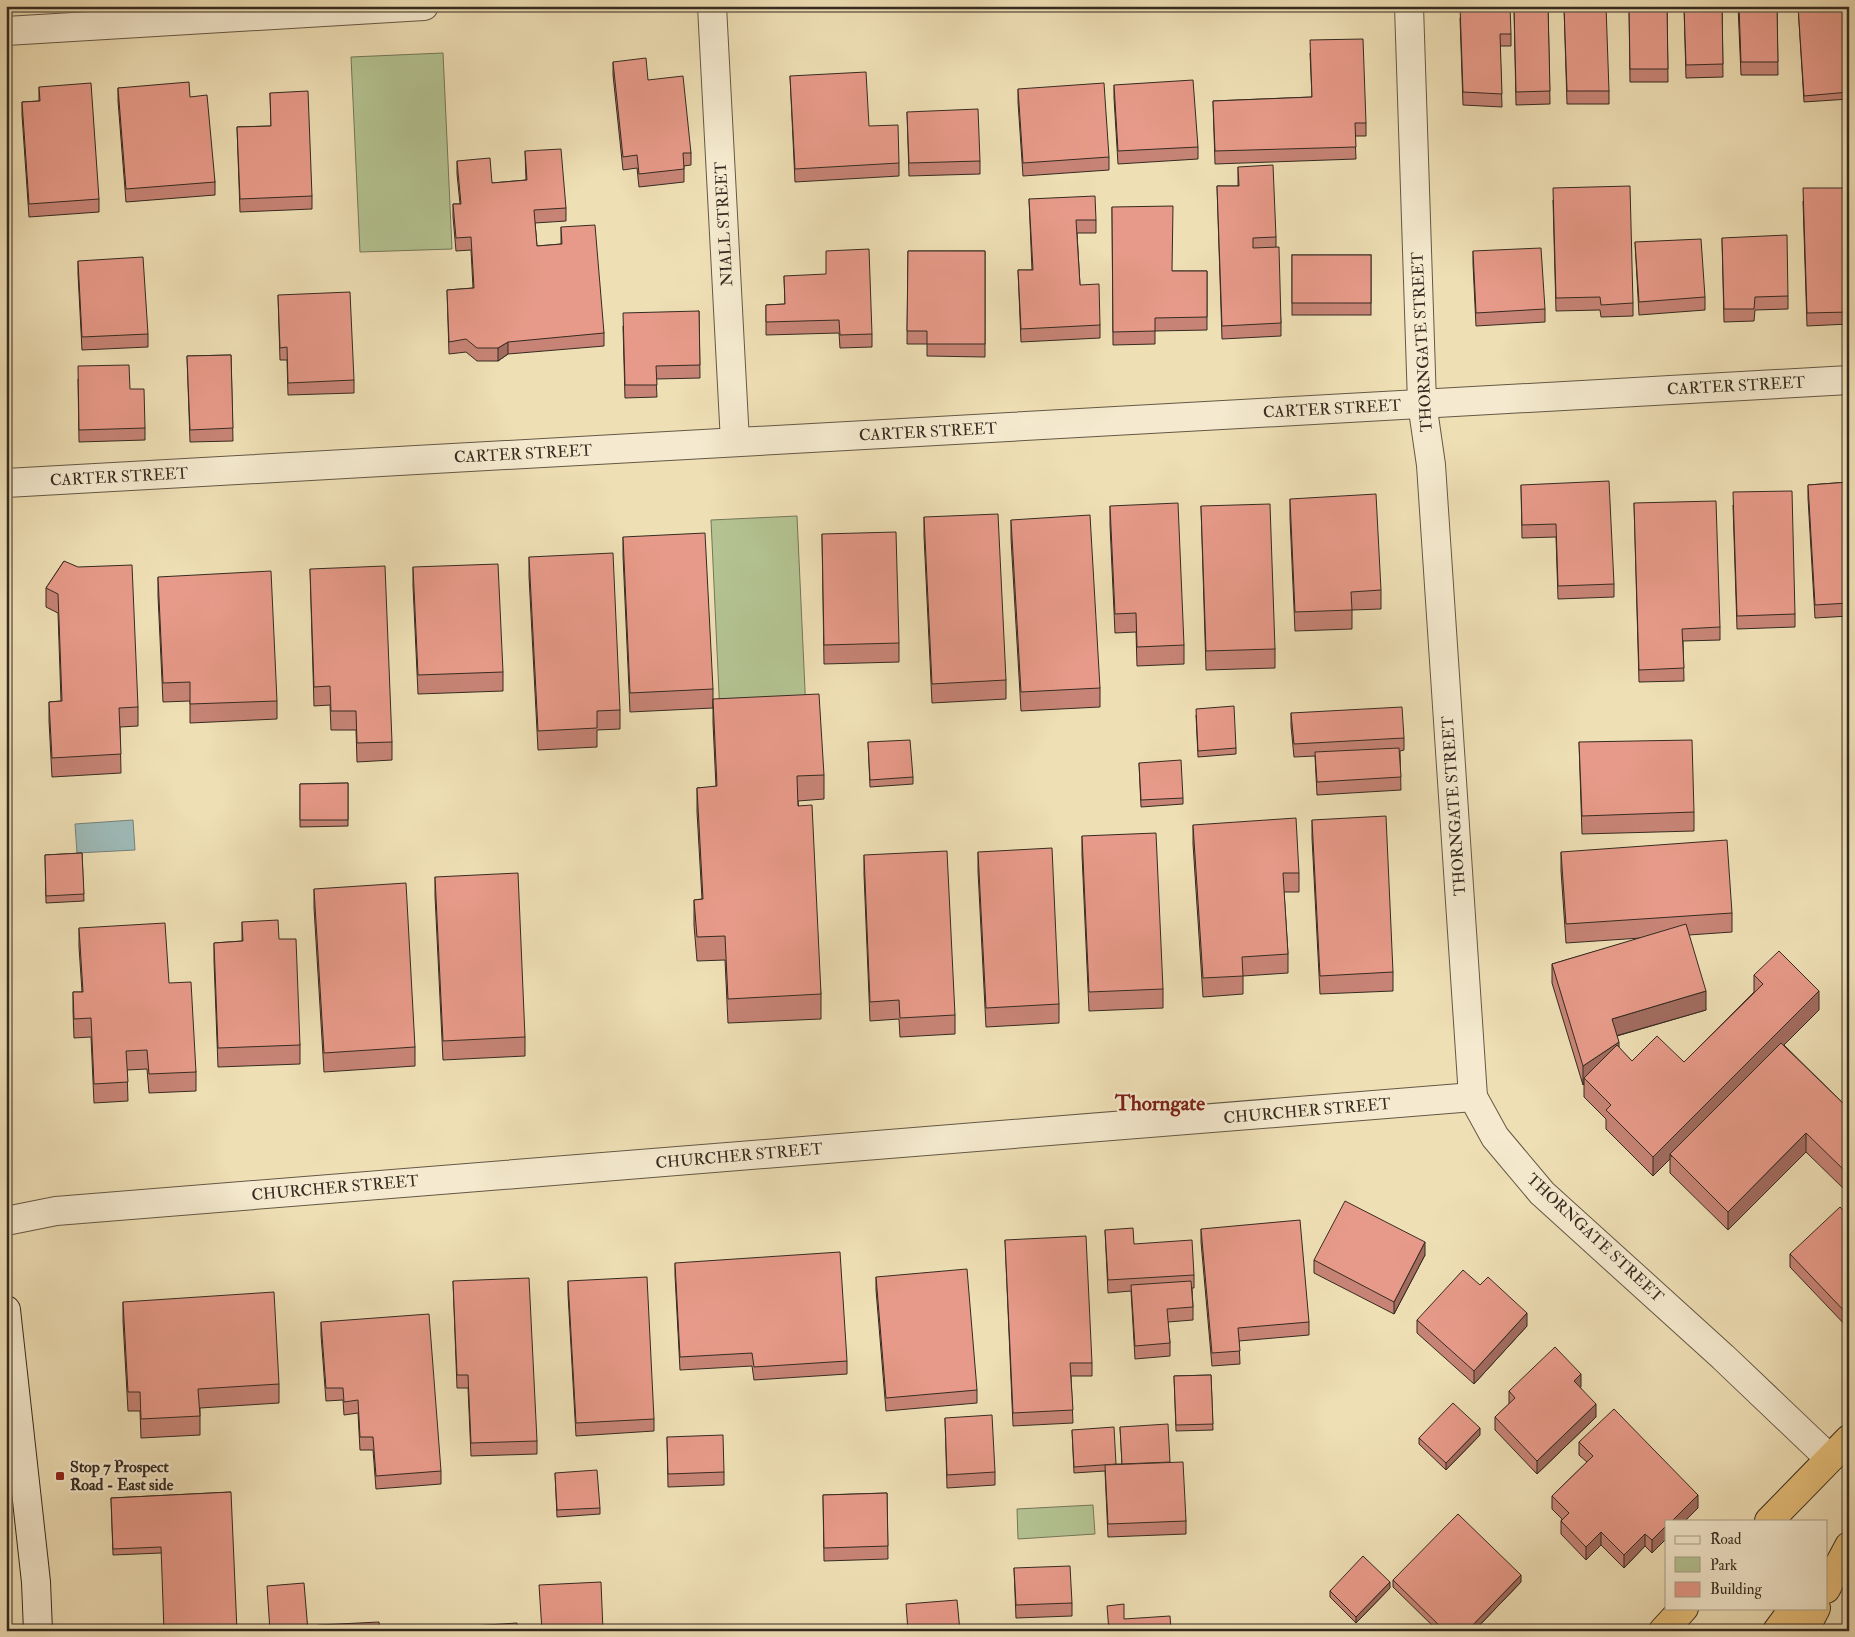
<svg xmlns="http://www.w3.org/2000/svg" width="1855" height="1637" viewBox="0 0 1855 1637" font-family="'IM FELL Double Pica',serif">
<style>
.green{fill:#b4c392;stroke:#747759}
.water{fill:#9ebab8;stroke:#74817b}
.lines{fill:none;stroke-linecap:round;stroke-linejoin:round}
.street-casing{stroke:#645845;stroke-width:30}
.secondary-casing{stroke:#352b20;stroke-width:30}
.highway-casing{stroke:#352b20;stroke-width:30}
.street{stroke:#f5eacf;stroke-width:28}
.secondary{stroke:#f5eacf;stroke-width:28}
.highway{stroke:#e8c07a;stroke-width:28}
.wall{fill:#c78476;stroke:#352b20}
.shaded-wall{fill:#a26c60;stroke:#352b20}
.building{fill:#e79a89;stroke:#352b20}
.poi-dot{fill:#8f2418;stroke:#f5eacf;stroke-width:2}
.labels{text-anchor:middle;dominant-baseline:central;stroke-width:4.5;stroke-linejoin:round;paint-order:stroke}
.street-label{font-size:16px;fill:#352b20;stroke:#f5eacf}
.poi-label{font-size:16px;font-weight:bold;fill:#352b20;stroke:#f5eacf;text-anchor:start}
.district-label{font-size:21px;font-weight:bold;fill:#7a1f14;stroke:#f5eacf}
</style>
<rect width="100%" height="100%" fill="#efdfb5"/>
<filter id="stains"><feTurbulence type="fractalNoise" baseFrequency=".004" numOctaves="4"/><feColorMatrix values="0 0 0 0 .2 0 0 0 0 .09 0 0 0 0 .02 0 0 0 .5 -.17"/></filter>
<radialGradient id="worn" r=".72"><stop offset=".6" stop-color="#630" stop-opacity="0"/><stop offset="1" stop-color="#630" stop-opacity=".3"/></radialGradient>
<!-- green -->
<g class="green">
<path d="M443,53L452,249L360,252L351,57Z"/>
<path d="M797,516L806,712L720,715L711,520Z"/>
<path d="M1093,1505L1095,1534L1018,1539L1017,1509Z"/>
</g>
<!-- water -->
<path class="water" d="M133,820L135,850L77,853L75,824Z"/>
<g class="lines">
<defs>
<g id="street">
<path d="M712,6L735,442"/>
<path d="M1409,6L1422,403L1431,465L1473,1097L1495,1137L1542,1193L1723,1357L1829,1458"/>
<path d="M6,31L424,6"/>
<path d="M6,483L1849,380"/>
<path d="M6,1221L56,1211L1473,1097"/>
</g>
<path id="secondary" d="M6,1310L36,1582L38,1631"/>
<g id="highway">
<path d="M1769,1521L1849,1439"/>
<path d="M1826,1589L1849,1546"/>
<path d="M1663,1631L1684,1608"/>
<path d="M1777,1631L1794,1608"/>
<path d="M1804,1631L1816,1608"/>
</g>
</defs>
<!-- street casing -->
<use href="#street" class="street-casing"/>
<!-- secondary casing -->
<use href="#secondary" class="secondary-casing"/>
<!-- highway casing -->
<use href="#highway" class="highway-casing"/>
<!-- street -->
<use href="#street" class="street"/>
<!-- secondary -->
<use href="#secondary" class="secondary"/>
<!-- highway -->
<use href="#highway" class="highway"/>
</g>
<!-- wall -->
<g class="wall">
<path d="M1514,6H1548L1550,104L1516,105Z"/>
<path d="M1564,6L1609,91V104H1567Z"/>
<path d="M1629,6H1667L1668,82H1630Z"/>
<path d="M1684,6H1722L1723,77L1686,78Z"/>
<path d="M1738,6H1777L1778,75H1741Z"/>
<path d="M1798,6H1849V99L1804,102Z"/>
<path d="M1460,18L1511,34V46H1500L1502,107L1463,105Z"/>
<path d="M1310,53L1366,123V136H1355L1356,159L1215,164L1213,101L1312,97Z"/>
<path d="M613,62L648,80L691,153V165L684,166V182L639,187L637,168L623,170L613,75Z"/>
<path d="M790,76L869,126L899,163V176L795,182Z"/>
<path d="M1114,85L1198,147V159L1118,164L1114,98Z"/>
<path d="M39,87L99,199V212L29,217L22,115V102L39,101Z"/>
<path d="M118,88L190,97L215,182V195L126,202L118,101Z"/>
<path d="M1018,89L1109,157V170L1023,176L1018,102Z"/>
<path d="M270,93L312,196V209L240,212L237,127L271,126Z"/>
<path d="M907,112L980,161V174L909,176Z"/>
<path d="M525,151L566,208V221L535,223L537,246L561,244V227L604,333V346L508,354L498,361H477L466,352L449,354L447,290L473,288L471,250L456,251L453,217V204H460L457,174V161L492,183L526,180Z"/>
<path d="M1238,167L1276,237V247L1281,323V336L1222,339L1217,186H1238Z"/>
<path d="M1849,188V324L1807,326L1803,201Z"/>
<path d="M1029,199L1096,220V233H1077L1080,285L1100,325V338L1021,342L1018,270H1032Z"/>
<path d="M1553,200L1633,303V316L1601,317L1600,310L1556,311Z"/>
<path d="M1112,207L1172,271H1207V330L1155,331V344L1113,345Z"/>
<path d="M1722,238L1788,296V309L1755,310L1754,321L1724,322Z"/>
<path d="M1635,242L1705,297V310L1639,315Z"/>
<path d="M908,251H985V357L927,356V344H907Z"/>
<path d="M1473,251L1545,309V322L1476,326L1473,264Z"/>
<rect x="1292" y="255" width="79" height="60"/>
<path d="M78,261L148,334V347L82,350L78,274Z"/>
<path d="M784,276L872,334V347L840,348L839,333L766,335V305L785,304Z"/>
<path d="M278,295L354,380V393L288,395L287,360H280Z"/>
<path d="M699,311L700,378L656,379L657,397L625,398L623,326Z"/>
<path d="M231,355L233,441L190,442L187,356Z"/>
<path d="M78,379L130,389L145,428V440L79,442Z"/>
<path d="M1849,482V616L1815,618L1808,498V485Z"/>
<path d="M1521,485L1614,584V597L1558,599L1556,537L1522,538Z"/>
<path d="M1290,499L1381,590V609L1352,610V629L1295,631L1290,518Z"/>
<path d="M1634,503L1720,627V640L1683,641L1684,681L1639,682Z"/>
<path d="M1733,505L1795,614V627L1737,629Z"/>
<path d="M1110,506L1184,645V664L1137,666L1136,632L1115,633L1110,525Z"/>
<path d="M1201,506L1275,649V668L1206,670Z"/>
<path d="M924,517L1006,680V699L932,703L924,536Z"/>
<path d="M1011,520L1100,688V707L1021,711L1011,539Z"/>
<path d="M822,534L899,643V662L824,664Z"/>
<path d="M623,537L713,689V708L630,712L623,556Z"/>
<path d="M529,557L620,710V729L597,730V747L538,750L529,576Z"/>
<path d="M64,561L138,707V726L120,727L121,773L52,777L49,721V702L61,701L58,613L46,607V588Z"/>
<path d="M413,567L503,672V691L418,694L413,586Z"/>
<path d="M310,569L392,742V760L357,762L356,730H331L330,705L314,706Z"/>
<path d="M158,577L277,701V719L190,723V701L163,702L158,596Z"/>
<path d="M713,699L824,775V799L798,801L821,994V1019L728,1023L725,960L697,961L694,925V900L702,899L697,812V788L716,787L713,723Z"/>
<path d="M1291,713L1404,738V750L1400,751L1401,790L1317,795L1315,756L1294,757L1291,726Z"/>
<path d="M1196,715L1236,748V754L1198,757Z"/>
<path d="M868,742L913,777V784L870,787Z"/>
<path d="M1579,742L1694,812V831L1582,834Z"/>
<path d="M1139,763L1183,798V804L1141,807Z"/>
<path d="M348,783V826L300,827V784Z"/>
<path d="M1312,820L1393,972V991L1320,994L1312,838Z"/>
<path d="M1193,825L1299,873V892H1284L1288,954V973L1243,976V994L1203,997L1193,844Z"/>
<path d="M1082,836L1163,989V1008L1089,1011L1082,855Z"/>
<path d="M978,852L1059,1004V1023L986,1027L978,871Z"/>
<path d="M1561,852L1732,913V932L1689,935L1706,1010L1617,1036L1619,1048L1632,1061L1684,1062L1754,992V975L1819,1010L1784,1045L1849,1109L1845,1190L1806,1152L1728,1230L1670,1173V1159L1653,1176L1606,1129V1119L1584,1097V1084L1583,1085L1552,983V964L1641,938L1566,943L1561,871Z"/>
<path d="M82,853L84,901L46,903L45,855Z"/>
<path d="M864,855L955,1015V1034L900,1037L899,1019L870,1021L864,874Z"/>
<path d="M435,877L525,1037V1056L443,1060L435,896Z"/>
<path d="M314,889L415,1047V1066L324,1072L314,908Z"/>
<path d="M242,922L279,939L300,1045V1064L218,1067L214,961V943L242,941Z"/>
<path d="M79,928L169,983L196,1072V1091L149,1093L147,1069L127,1070L128,1101L94,1103L91,1037L74,1038L73,1011V992H82L79,947Z"/>
<path d="M1849,1216V1329L1790,1267V1254Z"/>
<path d="M1201,1229L1309,1322V1335L1239,1341L1240,1364L1212,1366L1201,1242Z"/>
<path d="M1105,1230L1194,1275V1288H1192L1193,1307V1320L1168,1322L1170,1343V1356L1135,1359L1131,1291L1108,1293Z"/>
<path d="M1005,1240L1092,1363V1376H1071L1073,1423L1013,1426Z"/>
<path d="M1425,1255L1394,1314L1314,1273V1260Z"/>
<path d="M675,1263L847,1361V1374L754,1380L752,1366L680,1370L675,1275Z"/>
<path d="M876,1277L977,1390V1403L886,1411L876,1290Z"/>
<path d="M453,1281L537,1441V1454L471,1456L468,1388H457Z"/>
<path d="M568,1281L654,1419V1431L576,1436L568,1294Z"/>
<path d="M123,1302L279,1384V1403L200,1408V1435L141,1438L140,1411H128L123,1321Z"/>
<path d="M1417,1320L1527,1326L1474,1384L1417,1333Z"/>
<path d="M321,1322L441,1471V1484L376,1489L373,1450H360L358,1413L344,1415L343,1400L326,1401L321,1335Z"/>
<path d="M1211,1375L1213,1430L1176,1431L1174,1376Z"/>
<path d="M1580,1387L1596,1417L1537,1474L1495,1430V1417L1509,1404V1391Z"/>
<path d="M945,1418L995,1472V1485L947,1488Z"/>
<path d="M1120,1427L1170,1462L1186,1521V1534L1108,1537L1105,1471L1074,1473L1072,1430L1116,1464H1122Z"/>
<path d="M1480,1435L1446,1470L1419,1444V1438Z"/>
<path d="M667,1437L724,1472V1485L668,1487Z"/>
<path d="M1579,1442L1698,1508L1666,1521V1539L1652,1553L1645,1546L1624,1568L1601,1545L1586,1560L1561,1534V1521L1562,1519L1552,1509V1496L1587,1462L1579,1455Z"/>
<path d="M555,1473L600,1508V1514L557,1517Z"/>
<path d="M231,1492L161,1553L113,1555L111,1498Z"/>
<path d="M887,1493L888,1559L824,1561L823,1495Z"/>
<path d="M1014,1568L1072,1603V1616L1016,1618Z"/>
<path d="M1393,1580L1521,1582L1474,1631H1438L1393,1587Z"/>
<path d="M1390,1588L1356,1623L1330,1597V1591Z"/>
</g>
<!-- shaded-wall -->
<g class="shaded-wall">
<path d="M508,342V354L498,361V348Z"/>
<path d="M1706,991V1010L1612,1037V1019Z"/>
<path d="M1819,991V1010L1672,1157L1670,1154V1159L1653,1176V1157Z"/>
<path d="M1619,1042V1061L1584,1078V1084L1583,1085V1066Z"/>
<path d="M1806,1133V1152L1728,1230V1212Z"/>
<path d="M1849,1167V1186L1845,1190V1171Z"/>
<path d="M1425,1242V1255L1394,1314V1302Z"/>
<path d="M1527,1313V1326L1474,1384V1371Z"/>
<path d="M1581,1374V1387L1574,1394V1381Z"/>
<path d="M1596,1404V1417L1537,1474V1461Z"/>
<path d="M1480,1428V1435L1446,1470V1463Z"/>
<path d="M1698,1495V1508L1685,1521H1672Z"/>
<path d="M1666,1526V1539L1652,1553V1540Z"/>
<path d="M1601,1532V1545L1586,1560V1547Z"/>
<path d="M1645,1534V1546L1624,1568V1555Z"/>
<path d="M1521,1575V1582L1474,1631H1467Z"/>
<path d="M1390,1582V1588L1356,1623V1617Z"/>
</g>
<!-- building -->
<g class="building">
<path d="M1460,6H1510L1511,34H1500L1502,94L1463,92Z"/>
<path d="M1514,6H1548L1550,91L1516,92Z"/>
<path d="M1564,6H1606L1609,91H1567Z"/>
<path d="M1629,6H1667L1668,69H1630Z"/>
<path d="M1684,6H1722L1723,64L1686,65Z"/>
<path d="M1739,6H1777L1778,62H1741Z"/>
<path d="M1798,6H1849V92L1804,96Z"/>
<path d="M1363,39L1366,123H1355L1356,147L1215,151L1213,101L1312,97L1310,40Z"/>
<path d="M646,58L648,80L683,76L691,153H683L684,169L639,174L637,155L623,157L613,62Z"/>
<path d="M866,72L869,126L898,125L899,163L795,169L790,76Z"/>
<path d="M1193,80L1198,147L1118,151L1114,85Z"/>
<path d="M189,82L190,97L207,95L215,182L126,189L118,88Z"/>
<path d="M91,83L99,199L29,204L22,102L40,101L39,87Z"/>
<path d="M1104,83L1109,157L1023,163L1018,89Z"/>
<path d="M308,91L312,196L240,199L237,127L271,126L270,93Z"/>
<path d="M978,109L980,161L909,163L907,112Z"/>
<path d="M561,149L566,208L534,210L537,246L562,244L561,227L595,225L604,333L508,342L498,348H477L466,339L449,342L447,290L474,288L471,237L456,238L453,204H461L457,161L490,158L492,183L527,180L525,151Z"/>
<path d="M1273,165L1276,237L1253,238V248L1279,247L1281,323L1222,326L1217,186H1239L1238,167Z"/>
<path d="M1630,186L1633,303L1601,305L1600,297L1556,298L1553,188Z"/>
<path d="M1803,188H1849V312L1807,313Z"/>
<path d="M1095,196L1096,220H1076L1080,285L1099,284L1100,325L1021,329L1018,270H1033L1029,199Z"/>
<path d="M1173,206L1172,271H1207V317L1155,318V331L1113,332L1112,207Z"/>
<path d="M1787,235L1788,296L1755,297L1754,309H1724L1722,238Z"/>
<path d="M1701,239L1705,297L1639,302L1635,242Z"/>
<path d="M1541,248L1545,309L1476,313L1473,251Z"/>
<path d="M869,249L872,334L840,335L839,320L766,322V305L785,304L784,276L826,274V251Z"/>
<path d="M908,251H985V344H927V331H907Z"/>
<rect x="1292" y="255" width="79" height="48"/>
<path d="M143,257L148,334L82,337L78,261Z"/>
<path d="M350,292L354,380L288,383L287,347L280,348L278,295Z"/>
<path d="M699,311L700,365L656,366L657,385H625L623,313Z"/>
<path d="M231,355L233,428L190,430L187,356Z"/>
<path d="M129,365L130,389H144L145,428L79,430L78,366Z"/>
<path d="M1609,481L1614,584L1558,586L1556,524L1522,525L1521,485Z"/>
<path d="M1849,482V603L1815,605L1808,485Z"/>
<path d="M1792,491L1795,614L1737,616L1733,492Z"/>
<path d="M1376,494L1381,590L1351,592L1352,610L1295,612L1290,499Z"/>
<path d="M1716,501L1720,627L1682,629L1684,668L1639,670L1634,503Z"/>
<path d="M1178,503L1184,645L1137,647L1136,613L1115,614L1110,506Z"/>
<path d="M1270,504L1275,649L1206,651L1201,506Z"/>
<path d="M998,514L1006,680L932,684L924,517Z"/>
<path d="M1090,515L1100,688L1021,692L1011,520Z"/>
<path d="M896,532L899,643L824,645L822,534Z"/>
<path d="M705,533L713,689L630,693L623,537Z"/>
<path d="M613,553L620,710L597,711V728L538,731L529,557Z"/>
<path d="M64,561L78,567L132,565L138,707L119,708L121,754L52,758L49,702L62,701L58,594L46,588Z"/>
<path d="M498,564L503,672L418,675L413,567Z"/>
<path d="M385,566L392,742L357,743L356,711H331L330,686L314,687L310,569Z"/>
<path d="M271,571L277,701L190,704V682L163,683L158,577Z"/>
<path d="M819,694L824,775L797,776L798,806L812,805L821,994L728,999L725,936L697,937L694,900L703,899L697,788L717,786L713,699Z"/>
<path d="M1234,706L1236,748L1198,751L1196,709Z"/>
<path d="M1402,707L1404,738L1294,744L1291,713Z"/>
<path d="M910,740L913,777L870,780L868,742Z"/>
<path d="M1692,740L1694,812L1582,816L1579,742Z"/>
<path d="M1399,748L1401,777L1317,782L1315,752Z"/>
<path d="M1181,760L1183,798L1141,800L1139,763Z"/>
<path d="M348,783V820H300V784Z"/>
<path d="M1386,816L1393,972L1320,976L1312,820Z"/>
<path d="M1296,818L1299,873H1283L1288,954L1242,957L1243,976L1203,978L1193,825Z"/>
<path d="M1156,833L1163,989L1089,992L1082,836Z"/>
<path d="M1727,840L1732,913L1566,924L1561,852Z"/>
<path d="M1052,848L1059,1004L986,1008L978,852Z"/>
<path d="M947,851L955,1015L900,1018L899,1000L870,1002L864,855Z"/>
<path d="M82,853L84,894L46,896L45,855Z"/>
<path d="M518,873L525,1037L443,1041L435,877Z"/>
<path d="M406,883L415,1047L324,1053L314,889Z"/>
<path d="M278,920L279,939H296L300,1045L218,1048L214,943L243,941L242,922Z"/>
<path d="M165,923L169,983L191,982L196,1072L149,1074L147,1050L126,1051L128,1082L94,1084L91,1018L74,1019L73,992H83L79,928Z"/>
<path d="M1686,924L1706,991L1612,1019L1619,1042L1583,1066L1552,964Z"/>
<path d="M1779,951L1819,991L1653,1157L1606,1110L1611,1105L1584,1078L1617,1045L1632,1061L1657,1036L1684,1062L1763,984L1754,975Z"/>
<path d="M1781,1043L1849,1109V1167L1845,1171L1806,1133L1728,1212L1670,1154Z"/>
<path d="M1345,1201L1425,1242L1394,1302L1314,1260Z"/>
<path d="M1840,1207L1849,1216V1316L1790,1254Z"/>
<path d="M1300,1220L1309,1322L1238,1328L1240,1351L1212,1353L1201,1229Z"/>
<path d="M1133,1228L1134,1244L1192,1240L1194,1275L1108,1280L1105,1230Z"/>
<path d="M1086,1236L1092,1363H1070L1073,1410L1013,1413L1005,1240Z"/>
<path d="M840,1252L847,1361L754,1367L752,1353L680,1357L675,1263Z"/>
<path d="M967,1269L977,1390L886,1398L876,1277Z"/>
<path d="M1463,1270L1480,1285L1488,1277L1527,1313L1474,1371L1417,1320Z"/>
<path d="M647,1277L654,1419L576,1423L568,1281Z"/>
<path d="M529,1278L537,1441L471,1443L468,1375H457L453,1281Z"/>
<path d="M1191,1281L1193,1307L1167,1309L1170,1343L1135,1346L1131,1285Z"/>
<path d="M274,1292L279,1384L198,1389L200,1416L141,1419L140,1392H128L123,1302Z"/>
<path d="M429,1314L441,1471L376,1476L373,1437H360L358,1400L344,1402L343,1388H326L321,1322Z"/>
<path d="M1555,1347L1581,1374L1574,1381L1596,1404L1537,1461L1495,1417L1515,1398L1509,1391Z"/>
<path d="M1211,1375L1213,1424L1176,1425L1174,1376Z"/>
<path d="M1453,1403L1480,1428L1446,1463L1419,1438Z"/>
<path d="M1614,1409L1698,1495L1672,1521H1666V1526L1652,1540L1645,1534L1624,1555L1601,1532L1586,1547L1561,1521L1569,1513L1552,1496L1593,1456L1579,1442Z"/>
<path d="M992,1415L995,1472L947,1475L945,1418Z"/>
<path d="M1168,1424L1170,1462L1122,1464L1120,1427Z"/>
<path d="M1114,1427L1116,1464L1074,1467L1072,1430Z"/>
<path d="M723,1435L724,1472L668,1474L667,1437Z"/>
<path d="M1183,1462L1186,1521L1108,1524L1105,1465Z"/>
<path d="M597,1470L600,1508L557,1510L555,1473Z"/>
<path d="M231,1492L237,1631H164L161,1547L113,1549L111,1498Z"/>
<path d="M887,1493L888,1546L824,1548L823,1495Z"/>
<path d="M1458,1514L1521,1575L1467,1631H1445L1393,1580Z"/>
<path d="M1363,1556L1390,1582L1356,1617L1330,1591Z"/>
<path d="M1070,1566L1072,1603L1016,1605L1014,1568Z"/>
<path d="M601,1582L603,1631H542L539,1585Z"/>
<path d="M304,1583L308,1631H270L267,1586Z"/>
<path d="M957,1600L960,1631H908L906,1604Z"/>
<path d="M1124,1604V1619L1170,1616L1171,1631H1109L1107,1606Z"/>
<path d="M379,1622L380,1631H318V1625Z"/>
<path d="M517,1623L518,1631H472V1626Z"/>
</g>
<!-- markers -->
<rect class="poi-dot" x="55" y="1471" width="10" height="10" rx="2.5"/>
<g class="labels">
<!-- street labels -->
<g class="street-label">
<text transform="translate(724 224) rotate(-93)">NIALL STREET</text>
<text transform="translate(1422 342) rotate(-93)">THORNGATE STREET</text>
<text transform="translate(1736 386) rotate(-3)">CARTER STREET</text>
<text transform="translate(1332 409) rotate(-3)">CARTER STREET</text>
<text transform="translate(928 432) rotate(-3)">CARTER STREET</text>
<text transform="translate(523 454) rotate(-3)">CARTER STREET</text>
<text transform="translate(119 477) rotate(-3)">CARTER STREET</text>
<text transform="translate(1454 806) rotate(-94)">THORNGATE STREET</text>
<text transform="translate(1307 1111) rotate(-5)">CHURCHER STREET</text>
<text transform="translate(739 1156) rotate(-5)">CHURCHER STREET</text>
<text transform="translate(335 1188) rotate(-5)">CHURCHER STREET</text>
<text transform="translate(1595 1238) rotate(43)">THORNGATE STREET</text>
</g>
<!-- poi labels -->
<g class="poi-label">
<text x="70" y="1467">Stop 7 Prospect<tspan x="70" dy="18">Road - East side</tspan></text>
</g>
<!-- district labels -->
<g class="district-label">
<text x="1160" y="1103">Thorngate</text>
</g>
</g>
<!-- margin -->
<rect width="1855" height="1637" fill="none" stroke="#efdfb5" stroke-width="25"/>
<rect x="8" y="8" width="1840" height="1622" fill="none" stroke="#352b20" stroke-width="2.5"/>
<rect x="12" y="12" width="1830" height="1612" fill="none" stroke="#352b20"/>
<!-- legend -->
<rect x="1665" y="1520" width="162" height="90" fill="#f5eacf" stroke="#a89e89"/>
<rect x="1675" y="1536" width="25" height="8" fill="#f5eacf" stroke="#a89e89"/>
<text x="1710" y="1544" font-size="15" fill="#352b20">Road</text>
<rect x="1675" y="1557" width="25" height="15" fill="#b4c392" stroke="#a89e89"/>
<text x="1710" y="1570" font-size="15" fill="#352b20">Park</text>
<rect x="1675" y="1582" width="25" height="15" fill="#e79a89" stroke="#a89e89"/>
<text x="1710" y="1594" font-size="15" fill="#352b20">Building</text>
<rect width="100%" height="100%" filter="url(#stains)"/>
<rect width="100%" height="100%" fill="url(#worn)"/>
</svg>
